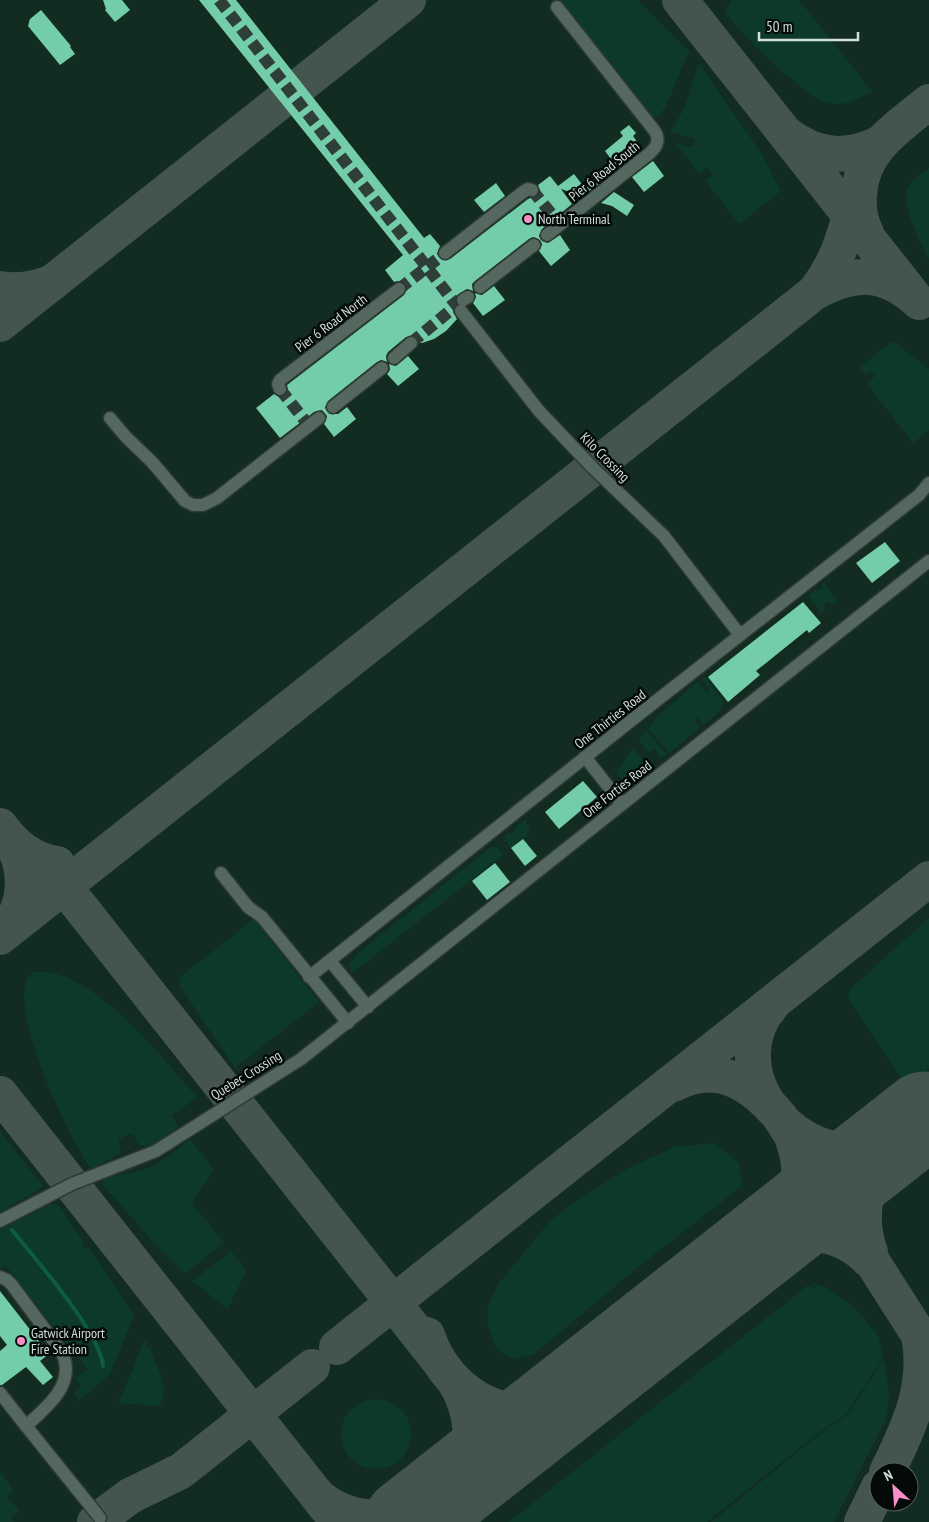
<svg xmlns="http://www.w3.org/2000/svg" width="929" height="1522" viewBox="0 0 929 1522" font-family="'PT Sans Narrow',sans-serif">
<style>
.built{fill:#122c22;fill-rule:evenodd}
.green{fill:#0c392a}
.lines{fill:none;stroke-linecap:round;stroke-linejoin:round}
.stream{stroke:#0e5a43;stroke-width:4}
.taxiway{stroke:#44544e;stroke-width:36}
.runway{stroke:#44544e;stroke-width:89}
.building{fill:#73ccaa}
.minor-tunnel{stroke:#2e3e38;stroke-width:12;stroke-dasharray:12 6;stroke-linecap:butt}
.minor-casing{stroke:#2f3a35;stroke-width:15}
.minor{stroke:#556860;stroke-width:12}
.poi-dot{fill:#f98fc9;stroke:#040a07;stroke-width:2}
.labels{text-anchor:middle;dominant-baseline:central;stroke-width:5;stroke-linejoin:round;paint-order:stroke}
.street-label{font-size:14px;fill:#d4dfda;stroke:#040a07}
.poi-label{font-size:14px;fill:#d4dfda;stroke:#040a07;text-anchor:start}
</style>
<rect width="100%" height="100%" fill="#11221b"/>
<!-- built -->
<path class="built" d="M0,0H929V1522H0ZM879,1472H909V1502H879Z"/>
<!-- green -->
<g class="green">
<path d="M559,0H638L689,51L666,106L657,118L653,117Z"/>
<path d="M732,0H799L872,91C859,99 843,107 828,103C817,101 807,92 799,85C770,63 747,39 724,12Z"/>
<path d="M699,63L761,153L781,191L739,224L705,180L713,175L707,168L699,173L675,143L692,147L696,139L670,132L684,109Z"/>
<path d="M929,168V259C921,244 899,203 909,186C913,179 923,173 929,168Z"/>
<path d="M893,341L929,369V430L913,443L867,384L875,376L871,371L866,375L860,367Z"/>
<path d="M824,582L838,601L833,605L829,601L823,605L826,609L821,613L808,596L816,589L818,591L823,587L821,584Z"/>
<path d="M705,677L723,701C722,712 712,718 704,725L698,717L694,720L700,728L669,753L648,728L663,711L698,682L707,692L710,689L702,679Z"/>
<path d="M646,730L666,754L661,758L654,749L649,753L638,740Z"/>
<path d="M633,747L649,768L633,781L622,779L616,773Z"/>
<path d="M526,819V824L529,827V834L511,848L505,840L506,838L504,836L508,833L510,835L515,831L514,828Z"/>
<path d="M492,846L494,848L497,846L503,855L351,974L349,963L358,953Z"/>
<path d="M929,918V1068L905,1084L848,999L850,990L884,958Z"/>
<path d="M254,919L319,1002L235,1068L179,985L180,977Z"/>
<path d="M33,972C89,964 163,1058 197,1097L172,1116L179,1127C169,1133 151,1151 139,1145L132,1133L118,1140L121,1149L120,1154L91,1169C69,1138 0,996 33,972Z"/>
<path d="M0,1131L43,1186L39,1190L0,1211Z"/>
<path d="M190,1139L214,1170L192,1203L224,1243L185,1274L154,1243L102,1184L104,1182L101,1179C114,1175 127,1175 140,1171C158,1165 175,1151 190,1139Z"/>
<path d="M714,1143L739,1163L742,1186L636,1269L533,1355L511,1359L496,1348L487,1324L488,1306L498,1284L551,1220L572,1204L625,1170L674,1147Z"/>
<path d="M51,1204H57L65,1213L64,1214L84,1242L82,1244L86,1249L89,1247L134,1315L110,1374L79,1401L74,1393L81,1387L75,1379L87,1369L6,1266L0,1269V1230Z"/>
<path d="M231,1251L246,1271L228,1309L192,1281Z"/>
<path d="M809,1283C834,1284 868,1320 880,1339L879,1341L882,1349L881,1354L884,1357L846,1414L820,1432L707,1522H509L808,1285L815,1289L816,1287Z"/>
<path d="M146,1340L147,1343L145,1345L146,1347L149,1346C154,1359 165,1381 164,1394C163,1398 161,1402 160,1406L118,1403L130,1376L143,1342Z"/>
<path d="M884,1359L889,1394L887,1410L888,1411L885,1421L834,1522H711L826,1429L848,1414Z"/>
<circle cx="376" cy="1434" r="35"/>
<path d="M0,1472L14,1491L7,1496L19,1511L11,1518L14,1522H0Z"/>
</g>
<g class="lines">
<!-- stream -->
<path class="stream" d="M12,1230C34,1257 101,1334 103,1366"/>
<!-- taxiway -->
<g class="taxiway">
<path d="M680,0L911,293"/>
<path d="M789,136C819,158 848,159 881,143"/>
<path d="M866,233C860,221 858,209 859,195C861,150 897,128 929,102"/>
<path d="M0,289C19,292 35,290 53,282"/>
<path d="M815,292C840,259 844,236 855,198"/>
<path d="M0,324L408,0"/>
<path d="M0,826C15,846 31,860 57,864"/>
<path d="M35,858L44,863L55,875L436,1357"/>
<path d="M4,932C28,905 28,869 10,839"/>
<path d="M0,937L815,292C854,271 885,270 919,302"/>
<path d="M674,1084C717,1061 752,1083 780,1117L919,1335C929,1385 909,1428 887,1472"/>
<path d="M0,1094L338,1522"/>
<path d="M767,1102C748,1073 747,1033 771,1006"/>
<path d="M924,1116L929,1112"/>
<path d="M787,1125C810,1146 844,1157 875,1147C885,1144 893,1138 902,1132"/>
<path d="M761,1246C795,1226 840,1230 868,1259"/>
<path d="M751,1252C761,1244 772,1237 781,1227C800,1204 804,1170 794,1143"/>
<path d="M870,1252C853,1205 873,1163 906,1130"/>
<path d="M427,1335C443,1385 495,1425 550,1406C560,1402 570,1394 579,1388"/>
<path d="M337,1347L929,879"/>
<path d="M320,1498C347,1521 387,1522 420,1513C427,1509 434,1501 440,1496C447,1490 454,1484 459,1477C478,1446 472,1409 454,1380"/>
<path d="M95,1522L130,1496L181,1471L312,1367"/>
<path d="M862,1522L879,1487"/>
</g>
<!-- runway -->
<path class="runway" d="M408,1522L924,1116"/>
</g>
<!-- building -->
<g class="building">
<path d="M103,0H122L130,10L115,22L105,10L106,9Z"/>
<path d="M199,0H236L424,238L430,234L440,246L437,254L442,260L450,259L528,199L537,196L540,191L538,185L550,176L558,186L574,174L584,187L594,179L600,183L582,196L561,189L572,204L542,229L539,236L541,240L548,243L560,235L570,250L551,266L539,251L542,244L540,240L533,237L529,239L475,281L472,284L473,291L467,289L456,296L455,300L456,304L453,312L457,319L446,331L434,339L422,343H419L417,338L414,336L406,337L388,352L386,356L387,362L381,360L377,362L328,401L325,408L330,414H338L347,407L356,419L334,437L324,424L327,416L322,410L314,412L280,438L256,408L274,394L279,397L286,394L288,390L287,385L404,295L407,288L405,284L398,281L394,282L385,270L403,255Z"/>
<path d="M41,10L71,46L70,47L75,54L60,65L28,26L30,19Z"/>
<path d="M629,125L636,133L633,136L642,149L617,167L605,151L623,136L620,132Z"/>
<path d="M653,161L664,176L644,192L632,177Z"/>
<path d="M496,183L505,196L484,212L474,200Z"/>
<path d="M614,192L634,205L627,216L612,206L601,203Z"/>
<path d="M494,286L505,300L483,316L473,303L476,297L475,293L482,295Z"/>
<path d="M408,356L419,369L398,386L387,374L390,370L389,364L396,366Z"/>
<path d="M885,542L900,561L872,583L856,563Z"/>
<path d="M803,602L821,623L809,633L807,630L756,671L760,675L728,702L708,677Z"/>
<path d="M583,781L597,797L559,829L545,812Z"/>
<path d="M523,839L537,856L525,866L511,848Z"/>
<path d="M495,863L510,882L487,900L472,881Z"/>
<path d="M0,1291L49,1354L40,1361L53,1377L43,1385L26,1367L2,1385H0V1351L7,1345L0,1336Z"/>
</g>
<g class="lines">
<!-- minor-tunnel -->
<g class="minor-tunnel">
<path d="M219,0L461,311"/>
<path d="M532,190L558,222"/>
<path d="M399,289L445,253"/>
<path d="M411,343L463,300"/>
<path d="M280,389L306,422"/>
</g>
<defs>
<g id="minor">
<path d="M547,235L650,153C658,146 660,138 654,130L557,7"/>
<path d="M445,253L523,192L528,189L532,190"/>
<path d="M480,287L534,245"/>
<path d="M463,300L468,297"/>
<path d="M461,311L539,411L593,468L664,536L740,635"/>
<path d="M394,358L411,343"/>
<path d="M280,389L278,384L280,380L399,289"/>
<path d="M333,407L382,368"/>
<path d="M110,418L126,437L152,462L185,501L193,505H203L217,498L319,418"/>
<path d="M585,757L622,804"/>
<path d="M221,873L248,907L262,917L348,1023"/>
<path d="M330,961L368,1007"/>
<path d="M309,977L637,716L919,495L929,483"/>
<path d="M0,1221L72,1184L156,1151L301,1059L929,561"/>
<path d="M0,1277L7,1280L12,1285L61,1351C78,1383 47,1407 26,1426L100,1518"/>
<path d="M0,1393L26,1426"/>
</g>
</defs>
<!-- minor casing -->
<use href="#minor" class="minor-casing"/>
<!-- minor -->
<use href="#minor" class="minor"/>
</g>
<!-- markers -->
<g class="poi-dot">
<circle cx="528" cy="219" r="5"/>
<circle cx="21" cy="1341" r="5"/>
</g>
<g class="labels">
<!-- street labels -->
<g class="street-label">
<text transform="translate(604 171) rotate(-39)">Pier 6 Road South</text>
<text transform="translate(331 323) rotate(-37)">Pier 6 Road North</text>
<text transform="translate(605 457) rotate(45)">Kilo Crossing</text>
<text transform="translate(610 719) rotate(-38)">One Thirties Road</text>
<text transform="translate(617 789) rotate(-38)">One Forties Road</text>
<text transform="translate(246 1075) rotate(-32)">Quebec Crossing</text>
</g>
<!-- poi labels -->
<g class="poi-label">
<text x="538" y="219">North Terminal</text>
<text x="31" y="1333">Gatwick Airport<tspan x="31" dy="16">Fire Station</tspan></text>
</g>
</g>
<!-- north arrow -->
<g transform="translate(894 1487) rotate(334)"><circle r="24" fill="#040a07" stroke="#575f5b"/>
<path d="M0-4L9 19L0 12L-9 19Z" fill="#f98fc9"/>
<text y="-8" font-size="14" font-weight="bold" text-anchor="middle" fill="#d4dfda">N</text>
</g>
<!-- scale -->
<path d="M759 32v8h99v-8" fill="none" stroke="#d4dfda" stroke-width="2.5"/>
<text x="766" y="32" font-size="15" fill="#d4dfda" stroke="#040a07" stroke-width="4" paint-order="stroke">50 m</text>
</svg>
